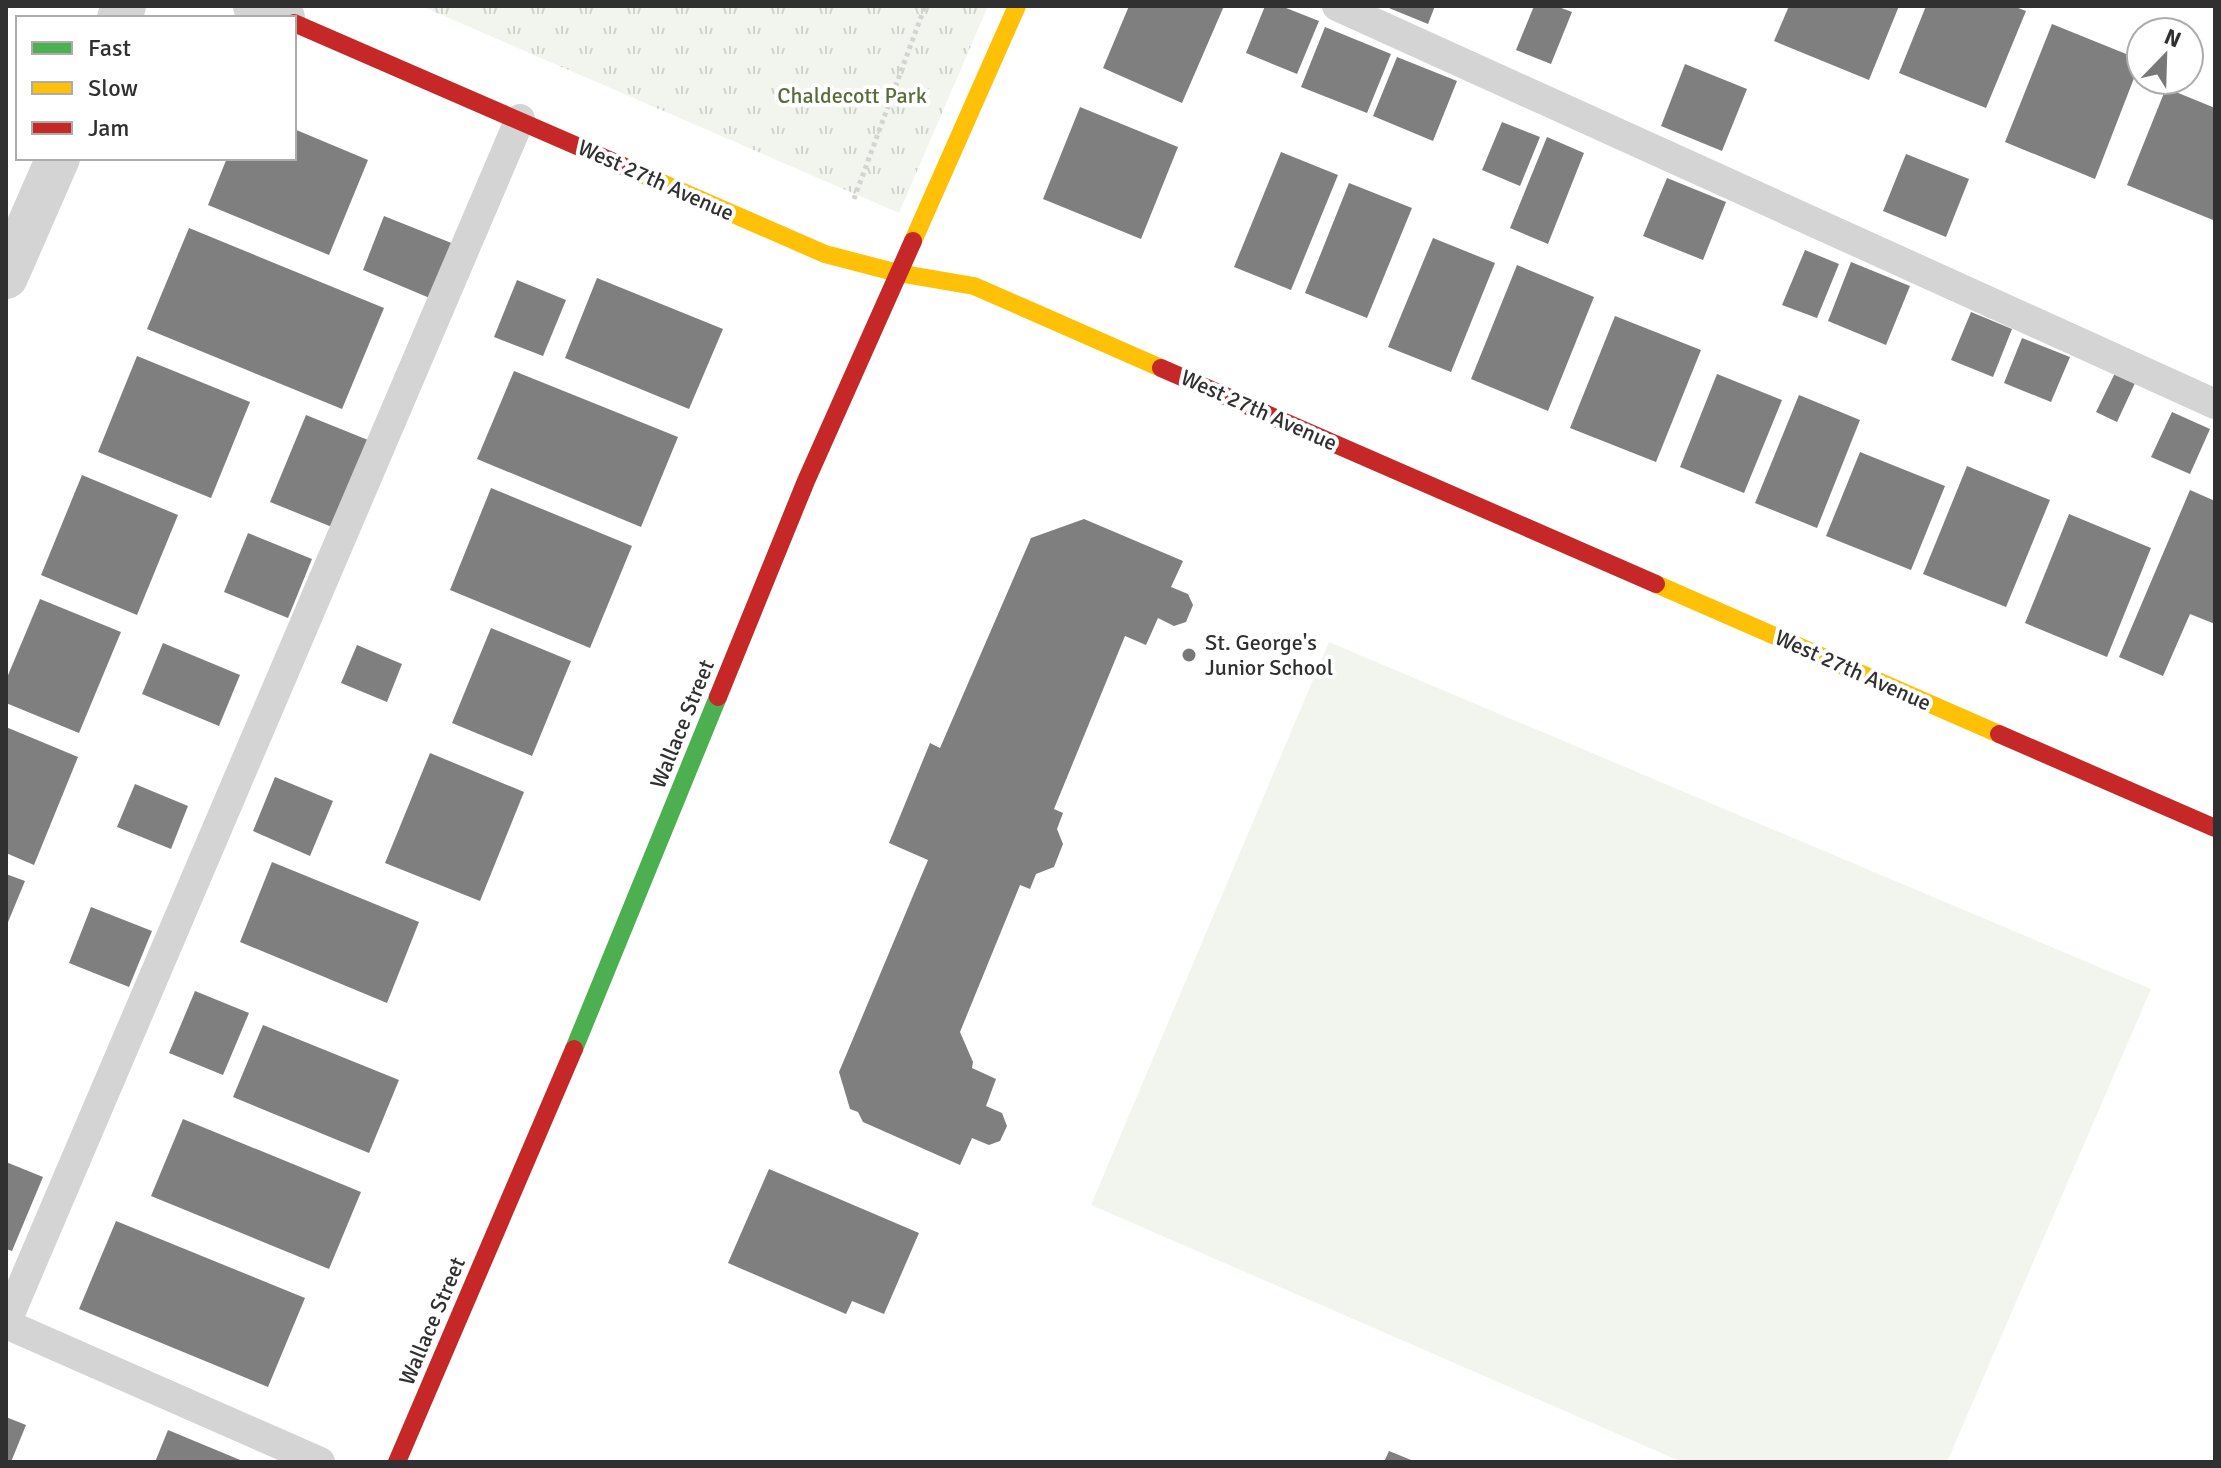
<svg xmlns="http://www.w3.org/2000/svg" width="2221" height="1468" viewBox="0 0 2221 1468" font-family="Signika,sans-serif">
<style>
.grass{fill:url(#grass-tufts)}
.pitch{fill:#f2f5ed}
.building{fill:#7f7f7f}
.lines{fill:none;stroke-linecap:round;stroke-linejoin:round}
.path{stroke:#d4d4d4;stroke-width:5;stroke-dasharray:4 4;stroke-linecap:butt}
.lane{stroke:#d4d4d4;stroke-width:30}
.street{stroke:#d4d4d4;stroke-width:44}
.fast{stroke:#4caf50;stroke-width:18}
.slow{stroke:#ffc107;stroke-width:18}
.jam{stroke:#c62828;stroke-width:18}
.poi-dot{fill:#787878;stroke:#fff;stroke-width:3}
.labels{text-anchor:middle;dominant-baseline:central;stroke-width:8;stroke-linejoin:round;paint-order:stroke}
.park-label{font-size:22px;fill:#596d3c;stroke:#fff}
.street-label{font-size:22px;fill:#303030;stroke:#fff}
.poi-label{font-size:22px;fill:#303030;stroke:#fff;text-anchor:start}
</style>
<defs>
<pattern id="grass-tufts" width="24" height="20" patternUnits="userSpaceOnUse" patternTransform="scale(2)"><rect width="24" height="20" fill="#f2f5ed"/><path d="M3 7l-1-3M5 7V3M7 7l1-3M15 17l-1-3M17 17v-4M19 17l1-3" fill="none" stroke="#d0d2cc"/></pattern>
</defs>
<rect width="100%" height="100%" fill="#fff"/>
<!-- grass -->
<path class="grass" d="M421,6H988L899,213Z"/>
<!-- pitch -->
<path class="pitch" d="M1329,642L2151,989L1947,1462H1682L1091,1205Z"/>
<!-- building -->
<g class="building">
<path d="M1129,6H1224L1182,103L1103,68Z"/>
<path d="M1265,6H1281L1319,21L1297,74L1246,53Z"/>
<path d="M1384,6H1435L1428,24Z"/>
<path d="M1534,6H1556L1572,12L1551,64L1516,50Z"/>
<path d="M1789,6H1899L1869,80L1774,41Z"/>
<path d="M1926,6H2013L2026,11L1986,108L1899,73Z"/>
<path d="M2052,24L2141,60L2095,179L2005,142Z"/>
<path d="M1325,27L1391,54L1367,113L1301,87Z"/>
<path d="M1397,57L1457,81L1433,141L1373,116Z"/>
<path d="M1685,64L1747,89L1722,151L1661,126Z"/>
<path d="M2166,88L2215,108L2213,220L2127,185Z"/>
<path d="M1080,107L1178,147L1141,239L1043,199Z"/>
<path d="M1502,122L1540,137L1520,186L1482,170Z"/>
<path d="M294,129L368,160L329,255L208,205L227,158H294Z"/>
<path d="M1547,137L1584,153L1548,244L1510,228Z"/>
<path d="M1281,152L1338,175L1291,290L1234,267Z"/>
<path d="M1906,154L1969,179L1946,237L1883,211Z"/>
<path d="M1667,178L1726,202L1703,260L1643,236Z"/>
<path d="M1349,183L1412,208L1367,318L1305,293Z"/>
<path d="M384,216L454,244L432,299L363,270Z"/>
<path d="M189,228L384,308L342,409L147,329Z"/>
<path d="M1433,238L1495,263L1451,372L1388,347Z"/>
<path d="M1805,250L1839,264L1817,318L1782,305Z"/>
<path d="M1851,262L1910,286L1886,345L1828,321Z"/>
<path d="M1517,265L1594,297L1548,411L1471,379Z"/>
<path d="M597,278L723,329L689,409L565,358Z"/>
<path d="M517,280L566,300L543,356L494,337Z"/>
<path d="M1971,312L2012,329L1993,377L1951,360Z"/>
<path d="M1615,316L1701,350L1656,462L1570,428Z"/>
<path d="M2022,338L2070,357L2051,402L2004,383Z"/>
<path d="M137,356L250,402L211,498L98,452Z"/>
<path d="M514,371L678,437L641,527L477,459Z"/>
<path d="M2115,373L2135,383L2117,422L2096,412Z"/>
<path d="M1717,374L1782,400L1744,493L1680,467Z"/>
<path d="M1799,395L1860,420L1817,528L1755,503Z"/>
<path d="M2172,412L2210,429L2190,474L2151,457Z"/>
<path d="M306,415L368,440L332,527L270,502Z"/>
<path d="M1860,452L1945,486L1911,570L1826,536Z"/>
<path d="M1967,466L2050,500L2006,607L1923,574Z"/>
<path d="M82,475L178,515L137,615L41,575Z"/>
<path d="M491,488L632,546L590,648L450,590Z"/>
<path d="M2190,490L2215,501V624L2190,614L2163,676L2119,657Z"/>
<path d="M2069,514L2151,548L2107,657L2025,623Z"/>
<path d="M1084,519L1183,561L1171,587L1188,594L1193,605L1186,622L1174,626L1158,618L1146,645L1125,636L1054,809L1063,813L1057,829L1063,844L1054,867L1036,874L1030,889L1020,885L960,1032L973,1062L972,1068L996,1079L986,1106L1002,1113L1007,1126L1000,1141L989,1145L972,1138L960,1165L863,1122L858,1112L850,1109L839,1072L928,860L889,843L930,743L940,748L1031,538Z"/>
<path d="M248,533L312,559L288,618L224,592Z"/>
<path d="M40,599L121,632L79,733L6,703V680Z"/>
<path d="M491,628L571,661L532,756L452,723Z"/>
<path d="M163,643L240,675L219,726L142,694Z"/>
<path d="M357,645L402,664L387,702L341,683Z"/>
<path d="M6,727L78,757L34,865L6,853Z"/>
<path d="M430,753L524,792L480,901L385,863Z"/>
<path d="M275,777L333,801L310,856L253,831Z"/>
<path d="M135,784L188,806L171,849L117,827Z"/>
<path d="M272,862L419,922L387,1003L240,942Z"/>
<path d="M6,874L25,881L6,927Z"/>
<path d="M91,907L152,931L129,987L69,963Z"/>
<path d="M195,991L249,1013L223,1075L169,1053Z"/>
<path d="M263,1025L399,1080L369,1153L233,1097Z"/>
<path d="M183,1119L361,1192L329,1269L151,1196Z"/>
<path d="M6,1162L43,1177L12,1251L6,1249Z"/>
<path d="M769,1169L919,1233L884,1314L852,1301L846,1314L728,1263Z"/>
<path d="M116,1221L305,1298L268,1387L79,1309Z"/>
<path d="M6,1417L26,1425L11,1462H6Z"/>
<path d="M168,1430L245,1462H155Z"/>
<path d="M1389,1451L1416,1462H1384Z"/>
</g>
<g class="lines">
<!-- path -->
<path class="path" d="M854,199L925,6"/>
<!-- lane -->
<g class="lane">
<path d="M1337,6L2215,404"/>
<path d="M6,1323L520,119"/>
<path d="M6,1324L320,1462"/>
</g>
<!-- street -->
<g class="street">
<path d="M255,6L283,18"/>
<path d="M119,18L124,6"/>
<path d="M6,277L58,158"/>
</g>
<!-- fast -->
<path class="fast" d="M574,1049L718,697"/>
<!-- slow -->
<g class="slow">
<path d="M623,166L825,254L898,273L974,286L1161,368"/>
<path d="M913,241L1017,6"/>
<path d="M1656,584L1999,734"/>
</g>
<!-- jam -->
<g class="jam">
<path d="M294,23L623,166"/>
<path d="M1161,368L1656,584"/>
<path d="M718,697L806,481L913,241"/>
<path d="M1999,734L2215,828"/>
<path d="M397,1462L574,1049"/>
</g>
</g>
<!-- markers -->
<circle class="poi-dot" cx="1189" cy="655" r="8"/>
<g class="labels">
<!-- park labels -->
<g class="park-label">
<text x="852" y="95">Chaldecott Park</text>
</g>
<!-- street labels -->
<g class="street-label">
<text transform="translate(656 180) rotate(24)">West 27th Avenue</text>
<text transform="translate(1259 410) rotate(24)">West 27th Avenue</text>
<text transform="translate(1853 670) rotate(24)">West 27th Avenue</text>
<text transform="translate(682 724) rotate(-68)">Wallace Street</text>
<text transform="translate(432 1321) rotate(-67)">Wallace Street</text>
</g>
<!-- poi labels -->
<g class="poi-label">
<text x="1205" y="642">St. George's<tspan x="1205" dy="25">Junior School</tspan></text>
</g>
</g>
<!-- border -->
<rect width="2221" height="1468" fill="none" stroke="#303030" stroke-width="16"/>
<!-- legend -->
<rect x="16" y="16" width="280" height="144" fill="#ffffff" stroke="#acacac" stroke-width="2"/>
<rect x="32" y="42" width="40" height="12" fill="#4caf50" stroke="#acacac" stroke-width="2"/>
<text x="88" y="56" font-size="24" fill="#303030">Fast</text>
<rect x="32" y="82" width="40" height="12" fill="#ffc107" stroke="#acacac" stroke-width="2"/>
<text x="88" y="96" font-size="24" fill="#303030">Slow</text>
<rect x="32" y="122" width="40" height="12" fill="#c62828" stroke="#acacac" stroke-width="2"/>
<text x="88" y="136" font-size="24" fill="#303030">Jam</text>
<!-- north arrow -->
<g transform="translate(2165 56) rotate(23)"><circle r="38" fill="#ffffff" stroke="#acacac" stroke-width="2"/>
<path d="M0-6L14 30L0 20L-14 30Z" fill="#787878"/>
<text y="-12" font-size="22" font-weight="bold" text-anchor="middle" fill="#303030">N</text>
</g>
</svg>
